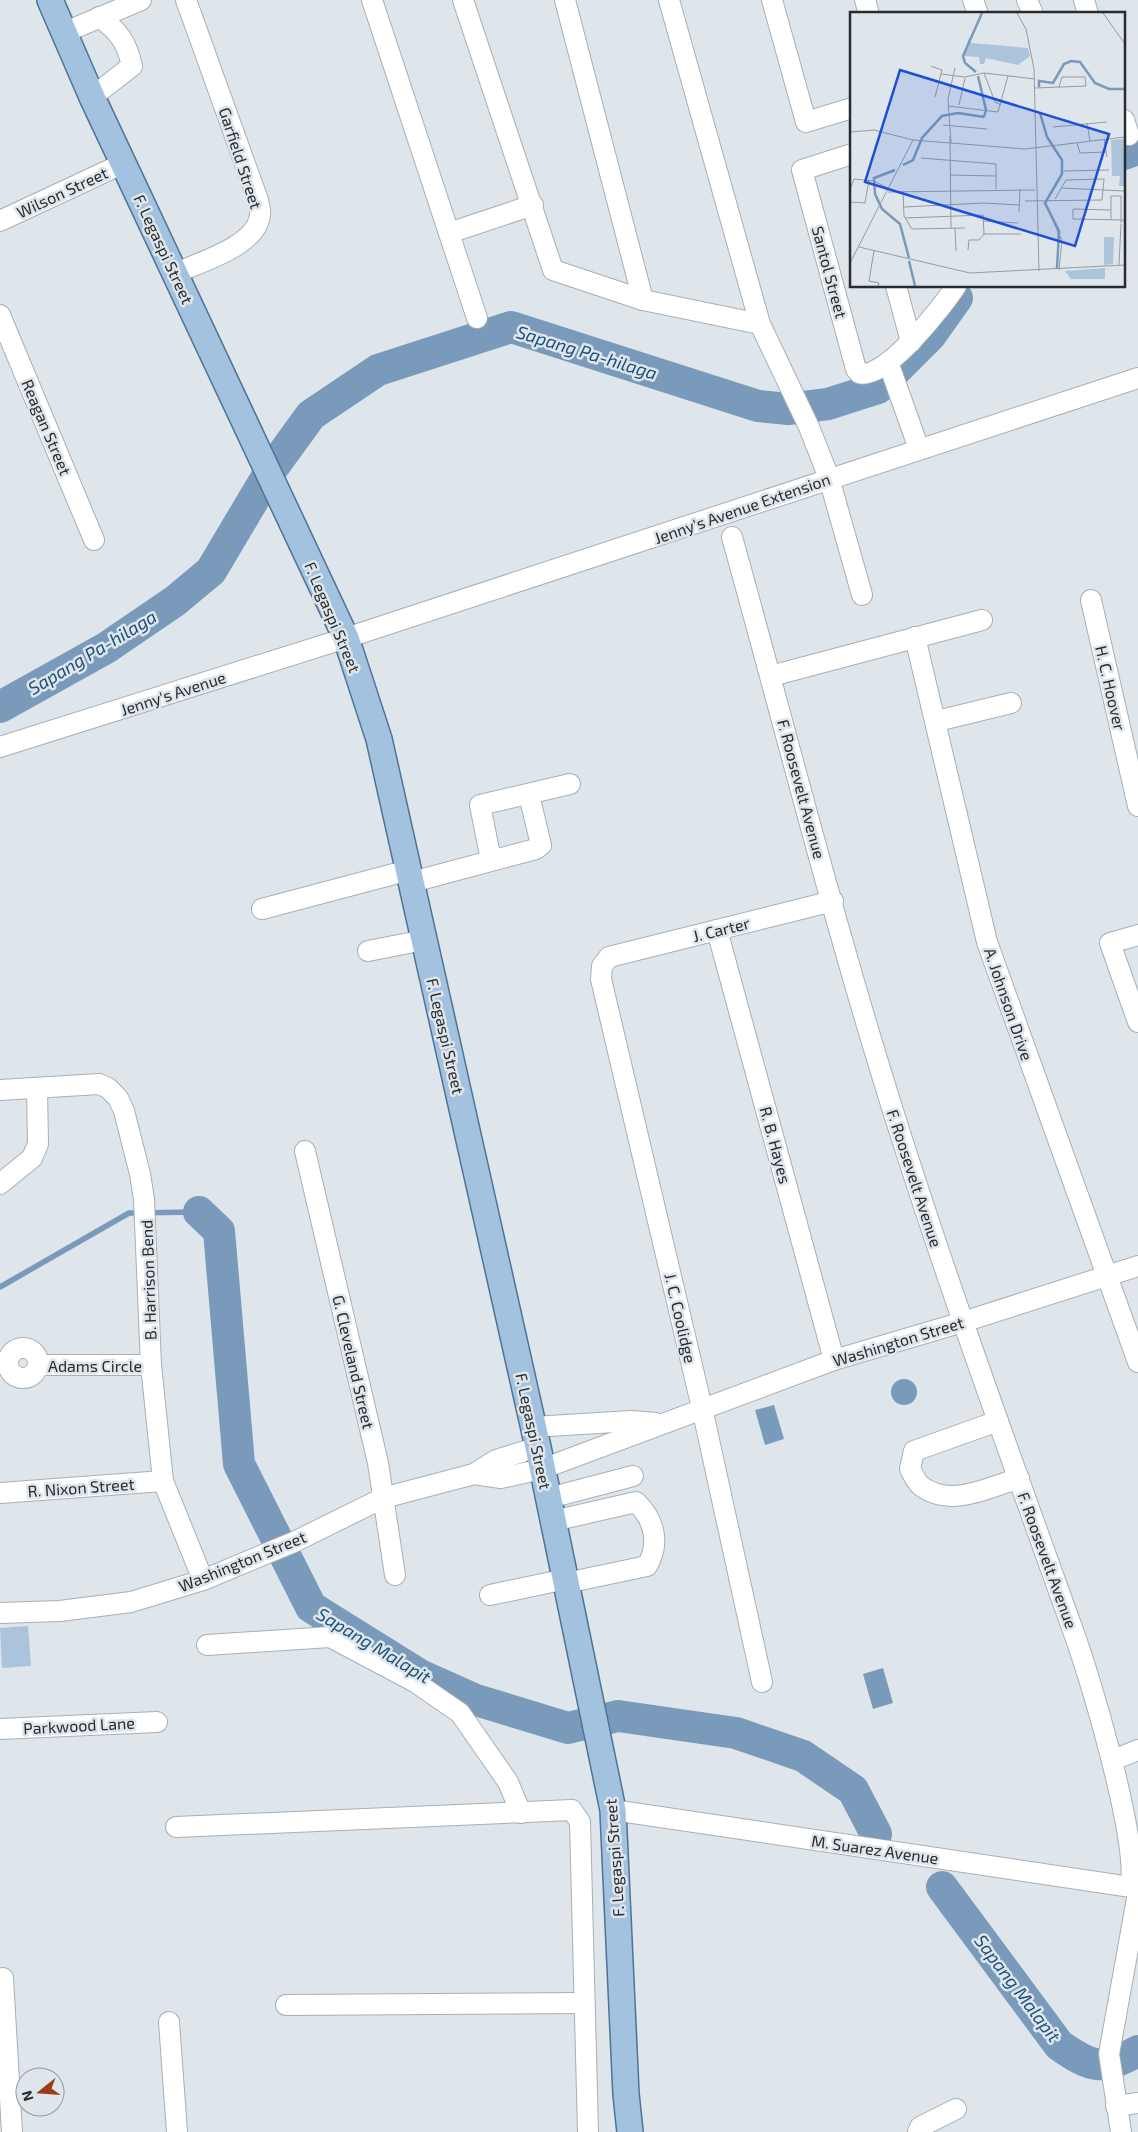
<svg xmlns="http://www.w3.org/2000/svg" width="1138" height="2132" viewBox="0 0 1138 2132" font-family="'Exo 2',sans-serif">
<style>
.green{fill:#abc4dc}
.water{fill:#799aba}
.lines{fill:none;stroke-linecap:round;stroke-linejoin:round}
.stream{stroke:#799aba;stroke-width:5.5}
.river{stroke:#799aba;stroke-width:32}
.minor-casing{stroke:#a8afb5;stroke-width:22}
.major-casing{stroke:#4f7395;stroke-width:28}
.minor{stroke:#fff;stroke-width:20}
.major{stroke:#a2c2e0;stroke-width:25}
.labels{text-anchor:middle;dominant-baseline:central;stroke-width:5;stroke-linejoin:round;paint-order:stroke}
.street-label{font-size:16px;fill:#292b2e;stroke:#dee5eb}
.water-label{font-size:18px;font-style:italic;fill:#1b4f79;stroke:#dee5eb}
.inset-river{fill:none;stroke:#799aba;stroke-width:2.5}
.inset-road{fill:none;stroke:#969b9f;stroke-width:1}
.view{fill:#1d4ed8;fill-opacity:0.15;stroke:#1d4ed8;stroke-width:2.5}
.inset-edge{fill:none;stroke:#292b2e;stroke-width:2.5}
</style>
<rect width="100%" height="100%" fill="#dee5eb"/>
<!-- green -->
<path class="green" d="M28,1626L31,1666L2,1668L0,1628Z"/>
<!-- water -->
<g class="water">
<circle cx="904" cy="1392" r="13"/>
<path d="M774,1405L784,1439L765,1445L755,1410Z"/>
<path d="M883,1668L893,1703L873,1709L863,1674Z"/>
</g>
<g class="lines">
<!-- stream -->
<path class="stream" d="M0,1287L129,1213L199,1212"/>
<!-- river -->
<g class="river">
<path d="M1124,154L1138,149"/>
<path d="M0,707L106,648L175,601L211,571L271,470L311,415L378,370L511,327L758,406L788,409L828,404L878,388L930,336L957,298"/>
<path d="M199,1212L219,1231L239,1464L311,1607L420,1675L476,1700L568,1728L618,1716L736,1733L803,1756L853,1790L876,1834"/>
<path d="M942,1887L1059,2045C1092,2068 1101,2071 1138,2051"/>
</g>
<defs>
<g id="minor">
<path d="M372,0L477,318"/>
<path d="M463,0L553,270L643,300L760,324"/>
<path d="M565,0L643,300"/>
<path d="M669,0L760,324L809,427L829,478L862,595"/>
<path d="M772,0L806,122L852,108"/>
<path d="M865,0L869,14"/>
<path d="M973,0L978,14"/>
<path d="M1027,0L1033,14"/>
<path d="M1084,0L1088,14"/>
<path d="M63,33L141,0"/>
<path d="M92,97L132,66C127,43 119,31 99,17"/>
<path d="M1124,120L1129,135"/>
<path d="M852,154L802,170L856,369L859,373C884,382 943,306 956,286"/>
<path d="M0,221L124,163"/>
<path d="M449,233L533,205"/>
<path d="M176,273C200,262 257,246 260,215C261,211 259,205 258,200L186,0"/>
<path d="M896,286L911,342"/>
<path d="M0,315L94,540"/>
<path d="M888,362L919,449"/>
<path d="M732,537C783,720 829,904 885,1085C941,1266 1006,1444 1070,1622C1090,1677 1138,1836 1131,1887"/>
<path d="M1091,600L1138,806"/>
<path d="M915,637L987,942L1138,1362"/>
<path d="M771,676L982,620"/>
<path d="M937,721L1011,703"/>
<path d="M0,747L346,638L1138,378"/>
<path d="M491,860L480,805L570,784"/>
<path d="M412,882L536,849L541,845L529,795"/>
<path d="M262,909L409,870"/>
<path d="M717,930L834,1360"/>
<path d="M1138,935L1110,943L1138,1022"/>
<path d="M368,951L424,940"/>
<path d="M0,1090L99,1084L108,1088L118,1098L124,1111L140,1174L144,1199L151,1365L163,1481L203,1580"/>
<path d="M305,1151L378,1463L395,1575"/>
<path d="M0,1184L32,1158L38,1144L37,1088"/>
<circle cx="23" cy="1363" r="15"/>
<path d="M38,1365H151"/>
<path d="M998,1421L914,1451L910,1469C913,1474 916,1482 921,1486C950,1508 988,1488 1019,1478"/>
<path d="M533,1427L631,1421L656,1423"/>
<path d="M474,1474L501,1478L542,1469L834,1360L963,1322L1138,1266"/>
<path d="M0,1493L163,1481"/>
<path d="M549,1498L633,1476"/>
<path d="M553,1521L636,1502C655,1520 660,1544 647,1566L566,1583"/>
<path d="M490,1595L566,1579"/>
<path d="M0,1613L60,1611L131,1602L203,1580L294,1542L383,1498L474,1474L496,1460L538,1447"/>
<path d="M207,1645L330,1637L415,1682L460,1713L508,1782L521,1813"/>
<path d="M762,1682L702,1408L601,979L602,966L609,957L833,901"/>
<path d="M0,1729L157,1722"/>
<path d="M1118,1758L1138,1750"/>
<path d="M613,1810L1138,1888"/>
<path d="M176,1827L572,1810L580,1822L588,2132"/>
<path d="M3,1978L12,2132"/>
<path d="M286,2005L584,2003"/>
<path d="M169,2022L177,2132"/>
<path d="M1116,2106L1138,2103"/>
<path d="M918,2132L920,2127L956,2109"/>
<path d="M1121,2132L1109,2054L1138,1893"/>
</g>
<path id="major" d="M50,0L92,97L346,638L379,739L538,1447L613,1810L626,2094L630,2132"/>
</defs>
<!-- minor casing -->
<use href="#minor" class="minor-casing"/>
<!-- major casing -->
<use href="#major" class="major-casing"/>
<!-- minor -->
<use href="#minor" class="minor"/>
<!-- major -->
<use href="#major" class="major"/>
</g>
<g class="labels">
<!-- street labels -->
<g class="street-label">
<text transform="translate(241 158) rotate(72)">Garfield Street</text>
<text transform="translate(62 192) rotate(-25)">Wilson Street</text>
<text transform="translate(164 249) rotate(65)">F. Legaspi Street</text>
<text transform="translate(830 272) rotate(75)">Santol Street</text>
<text transform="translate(47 427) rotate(67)">Reagan Street</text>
<text transform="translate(742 508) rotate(-19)">Jenny's Avenue Extension</text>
<text transform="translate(333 617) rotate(67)">F. Legaspi Street</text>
<text transform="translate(1111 688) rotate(77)">H. C. Hoover</text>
<text transform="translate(173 693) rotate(-18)">Jenny's Avenue</text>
<text transform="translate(802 789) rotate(75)">F. Roosevelt Avenue</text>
<text transform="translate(721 929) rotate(-14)">J. Carter</text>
<text transform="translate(1009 1004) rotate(71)">A. Johnson Drive</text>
<text transform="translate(446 1036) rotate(77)">F. Legaspi Street</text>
<text transform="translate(776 1145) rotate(75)">R. B. Hayes</text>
<text transform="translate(915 1178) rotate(72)">F. Roosevelt Avenue</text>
<text transform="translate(148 1280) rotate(-92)">B. Harrison Bend</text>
<text transform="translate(681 1318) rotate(77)">J. C. Coolidge</text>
<text transform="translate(898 1341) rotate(-17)">Washington Street</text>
<text transform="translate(354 1362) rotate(77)">G. Cleveland Street</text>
<text x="95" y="1365">Adams Circle</text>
<text transform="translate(534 1431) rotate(78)">F. Legaspi Street</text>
<text transform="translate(81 1487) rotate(-4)">R. Nixon Street</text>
<text transform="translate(1048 1560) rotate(70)">F. Roosevelt Avenue</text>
<text transform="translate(242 1561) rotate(-22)">Washington Street</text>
<text transform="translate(79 1725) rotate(-3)">Parkwood Lane</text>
<text transform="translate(875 1849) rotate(8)">M. Suarez Avenue</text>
<text transform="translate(614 1858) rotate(-94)">F. Legaspi Street</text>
</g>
<!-- water labels -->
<g class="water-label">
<text transform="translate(587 352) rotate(17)">Sapang Pa-hilaga</text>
<text transform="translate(92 652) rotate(-31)">Sapang Pa-hilaga</text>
<text transform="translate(374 1645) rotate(31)">Sapang Malapit</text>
<text transform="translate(1018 1988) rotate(53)">Sapang Malapit</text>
</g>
</g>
<!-- overview -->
<g transform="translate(850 12)">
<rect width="275" height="275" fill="#dee5eb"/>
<path d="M119,25L121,31L178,36L180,44L168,53L136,46L134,52H130L129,45L114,44ZM275,127V174H269L270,164H262L261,128ZM254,225H264L263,252L254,253ZM255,256V267H221L215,259Z" fill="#abc4dc"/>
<path class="inset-river" d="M126,60L115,51L113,44L132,1M128,64L136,98L134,105M189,75V69L203,71L214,52L221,49L230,50L245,71L259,77H275M190,101L197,125L212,148V162L195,191L209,219L207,257M53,153L63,148L72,126L92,104L108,101L134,105M45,158L24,166L25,182L32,197L50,212L59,246M59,249L65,274"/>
<path class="inset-road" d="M167,1L176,17L184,57L189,259M253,1L275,32M81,54L92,58L85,85M134,61L145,90L151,93M91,62L115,65L134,61L185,67M185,76L236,74L235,65H212L209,75M109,93L115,66M98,94L148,100L158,64M237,111L240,129M93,113L137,117M203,115L257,110M0,120L24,118L63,128L175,137L275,125M100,124L101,216M254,127L257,145M101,131L98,87L105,56M227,131L230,141L256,140M71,146L146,152V177M214,159L259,158M101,163L146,164M211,176L275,179M0,178L4,167L24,169L39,177M53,179L54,204L62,217L115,216M38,180L185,178M175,189L252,188L254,167L216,168L205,187M0,190L15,191L19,168M54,195L134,191L169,193M197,195L212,229L209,258M261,198L223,197V207L275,208M169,200L170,177M55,206L133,203L134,222L129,228H119L118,238M261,208V184H271V211M133,209L168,211M105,216L106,239M134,222H171M9,235L120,261L275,253M24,239L19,269L29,271L28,274M0,251L63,128M269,253L271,212"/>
<path class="view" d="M50,58L259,122L225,234L15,170Z"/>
<rect width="275" height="275" class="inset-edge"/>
</g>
<!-- north arrow -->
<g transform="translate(40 2092) rotate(253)"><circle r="24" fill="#dee5eb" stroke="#969b9f"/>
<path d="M0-4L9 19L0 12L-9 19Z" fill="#a03917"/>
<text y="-8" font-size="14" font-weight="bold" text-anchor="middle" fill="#292b2e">N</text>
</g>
</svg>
